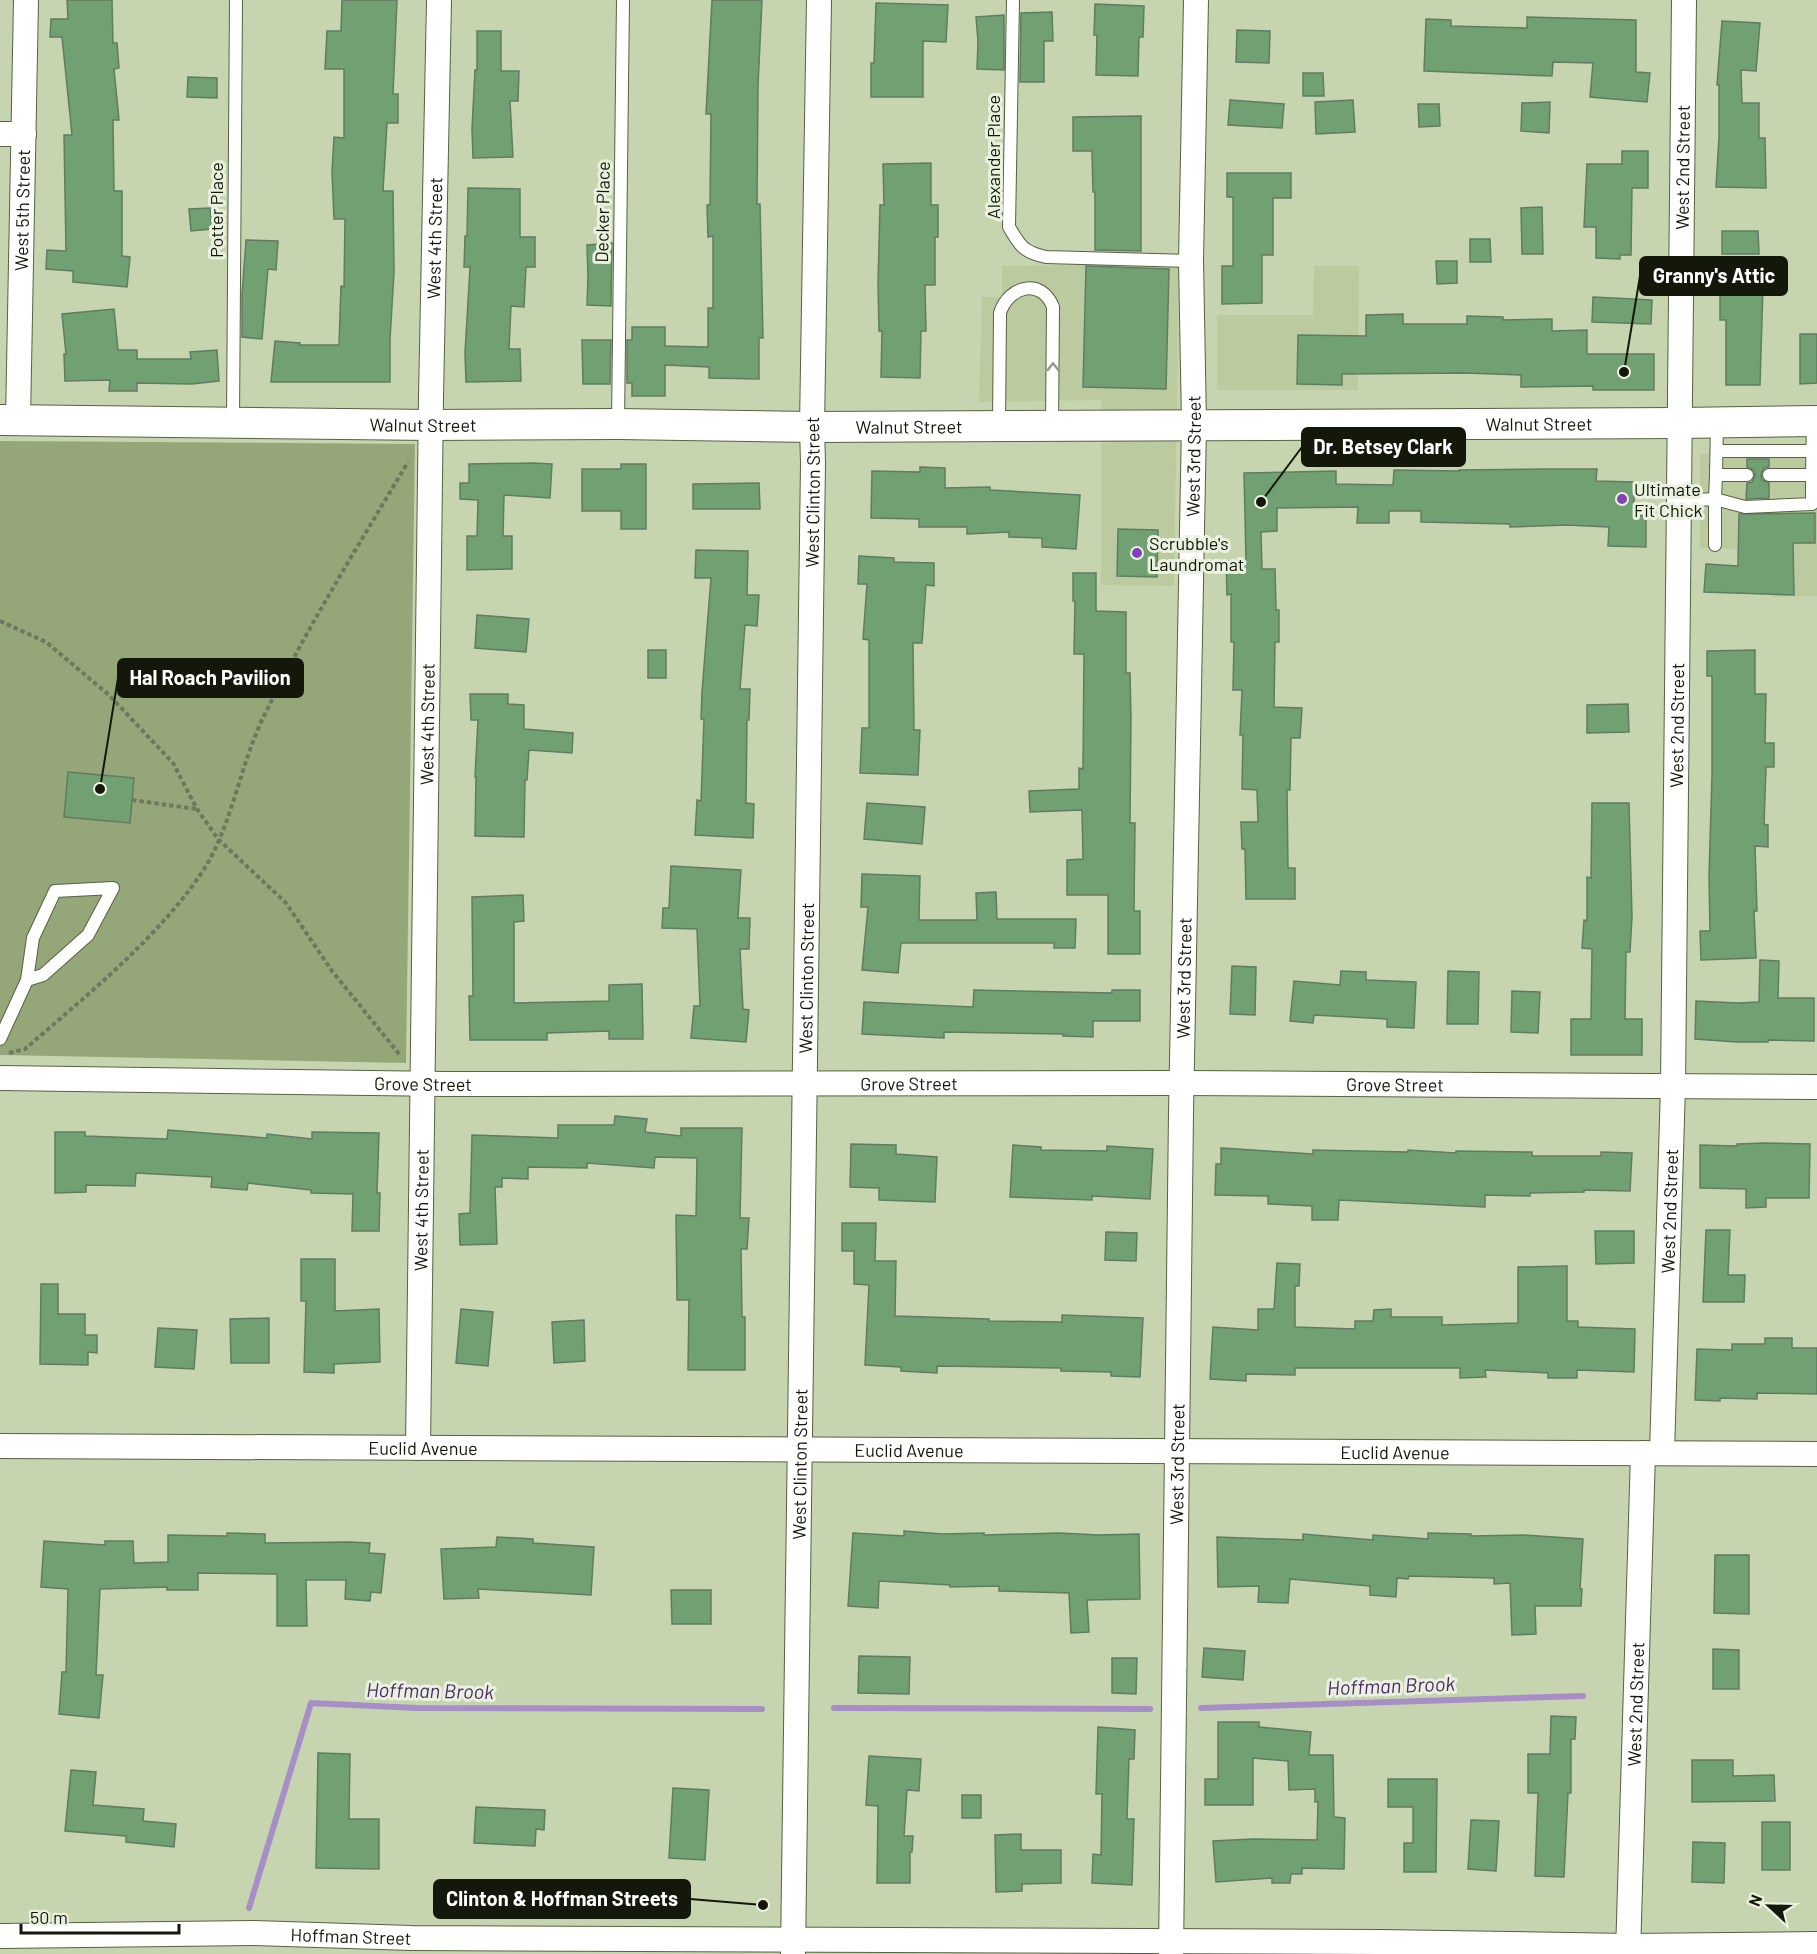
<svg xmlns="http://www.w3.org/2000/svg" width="1817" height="1954" viewBox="0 0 1817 1954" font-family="Barlow,sans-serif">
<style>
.built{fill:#bbcb9f}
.green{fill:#95a778}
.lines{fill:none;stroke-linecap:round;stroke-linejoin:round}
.stream{stroke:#a78ec6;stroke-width:6}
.building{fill:#71a072;stroke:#617c61;stroke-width:1.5}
.service-casing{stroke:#566241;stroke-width:14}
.minor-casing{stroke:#566241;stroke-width:26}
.tertiary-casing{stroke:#566241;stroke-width:32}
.path{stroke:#6e785e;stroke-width:4;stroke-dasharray:4.5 3;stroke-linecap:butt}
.service{stroke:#fff;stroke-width:12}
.minor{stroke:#fff;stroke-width:24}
.tertiary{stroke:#fff;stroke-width:30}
.oneway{stroke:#959791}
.poi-dot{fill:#8143b9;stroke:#eaf2df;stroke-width:2}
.labels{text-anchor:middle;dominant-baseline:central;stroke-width:6;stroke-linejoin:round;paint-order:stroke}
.street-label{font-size:18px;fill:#13180a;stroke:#eaf2df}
.poi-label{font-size:18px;fill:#13180a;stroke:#eaf2df;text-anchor:start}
.water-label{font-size:20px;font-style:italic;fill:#4d2a6e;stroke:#eaf2df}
.leader{fill:none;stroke:#13180a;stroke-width:2}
.callout-dot{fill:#13180a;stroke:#eaf2df;stroke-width:2}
.callout{fill:#13180a;stroke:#13180a;stroke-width:2}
.callout-label{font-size:20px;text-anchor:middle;font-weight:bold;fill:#fff}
</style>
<rect width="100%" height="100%" fill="#c6d5af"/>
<!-- built -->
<g class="built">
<path d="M1179,264L1174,586L1101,585V400L979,402L982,297H1002V266Z"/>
<path d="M1314,266H1359L1358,390H1217V315H1313Z"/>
<path d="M1817,452V596L1772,597L1773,550L1700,548V454Z"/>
</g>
<!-- green -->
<path class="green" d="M0,441L415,444L406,1063L0,1055Z"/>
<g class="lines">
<!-- stream -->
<g class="stream">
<path d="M834,1708L1150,1709"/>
<path d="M1201,1708L1583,1696"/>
<path d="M249,1908L311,1703L416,1708L762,1709"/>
</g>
</g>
<!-- building -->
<g class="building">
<path d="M67,0H112L113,43H117L119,68L114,69L119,120H113L114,191H122V256L130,257L127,287L73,282V271L46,269L47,250L66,251L64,135H72L62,37H50L51,19H68Z"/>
<path d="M342,0H397L393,94H398V123H387L383,191H393L394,272L390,340V382H271L275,341L300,343L299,345H339L341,286L344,287L345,219H334L332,172L334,137L344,138V69H325L327,31H341Z"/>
<path d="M712,0H762L758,86L757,204H760L763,338H759V379L709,378V367L665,365V396H632V383H627V340H632V327H665V346L708,347V308H713V236L708,237L707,205H710L711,114H706Z"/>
<path d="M876,3L948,5L946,42L923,41V97H871V63H874Z"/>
<path d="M1095,4L1144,6L1143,37H1139L1138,76L1096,75L1097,35H1094Z"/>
<path d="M1052,12L1053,41H1044V82H1020L1021,13Z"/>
<path d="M1004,15V70L977,69L978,41L976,17Z"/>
<path d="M1527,17L1636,20V72L1650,73L1647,102L1590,97L1593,63L1553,62L1552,76L1424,71L1426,19L1451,20V26L1527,28Z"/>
<path d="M1722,21L1760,23L1756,71L1741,70L1742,103H1759V138H1765L1766,188L1716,187L1719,137V85H1717Z"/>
<path d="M1237,30L1270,31L1269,63L1236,62Z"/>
<path d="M477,31H501V71H519L518,101H510L513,157L473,158L472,129L475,70H477Z"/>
<path d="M1303,73H1323L1324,96H1303Z"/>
<path d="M188,77L217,78V98L187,97Z"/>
<path d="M1230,100L1284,104L1282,128L1228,125Z"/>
<path d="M1353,100L1355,132L1316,134L1315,102Z"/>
<path d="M1550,102L1549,133L1521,131L1522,103Z"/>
<path d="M1418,104H1439L1440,126L1419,127Z"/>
<path d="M1141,116V251L1095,250V192H1093L1092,151H1073V117Z"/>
<path d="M1622,151H1648V188H1632L1631,255H1620V259L1596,258V227H1584L1587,164H1622Z"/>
<path d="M931,163V205H938V237H935V285H925L926,331H921L920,378L881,377L882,331H879L878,284L880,205H884L883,164Z"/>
<path d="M1227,173H1291V198H1273V255H1262V303L1222,304V266H1233V197H1227Z"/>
<path d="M468,188L520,189V237H535V267H526L524,307L511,306L509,349H520L521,381L466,382L465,353L470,267H464L465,236H467Z"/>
<path d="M1542,207L1543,254H1522L1521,208Z"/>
<path d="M210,208L212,229L191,231L189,209Z"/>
<path d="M1722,231H1758L1759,254H1722Z"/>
<path d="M1470,239H1490L1491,262H1470Z"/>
<path d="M246,240L278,241L276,270L268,269L262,339L242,337V295Z"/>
<path d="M612,243L611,306L587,305L588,277L587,245Z"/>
<path d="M1436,261H1457V283L1437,284Z"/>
<path d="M1086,266L1169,269L1166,389L1083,387Z"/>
<path d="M1720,285L1763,286L1760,385H1726V320H1720Z"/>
<path d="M1593,297L1652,300L1651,324L1592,322Z"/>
<path d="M114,309L118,350H137V359H191L190,352L217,350L219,381L192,384L137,383V391H109L110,380L65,381L64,354H66L62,314Z"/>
<path d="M1403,314V324H1467V316L1503,317V320L1552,319V331L1587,330V354H1654V390H1593V386L1521,387V375L1466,373L1342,374V385L1297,384L1298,335L1366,336V315Z"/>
<path d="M1800,334H1817V383L1800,384Z"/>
<path d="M582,340H611L610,384H583Z"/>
<path d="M1747,459H1769V467L1764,468L1761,474L1762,480L1769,483V498L1746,499L1747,483L1752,482L1755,476L1754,470L1747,467Z"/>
<path d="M533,463L552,464L550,498L504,495L503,536H512V569L467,570V536H477L478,500L460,499V483H469V464Z"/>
<path d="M621,464H646V529H621V511H582V469H621Z"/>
<path d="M920,467L945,468V488L990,487V490L1080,495L1076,549L1042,547V538L1009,537V532L967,534V527H919V519L871,518L872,471L920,472Z"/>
<path d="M1547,469H1597L1596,481L1634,482V515L1646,516V547L1608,546L1609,527L1566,525L1510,527V524L1421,522V511H1389V523H1357L1358,507L1277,508V531L1261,532L1262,569H1275L1276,610H1279V642H1275L1274,707L1302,708L1300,738H1291L1290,790H1287L1288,868H1295V899H1246L1245,849H1242L1241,822H1258L1257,790L1242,789L1243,735H1240L1242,690H1233L1234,642H1231V594L1227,595L1226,561L1246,560L1244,473L1336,471V484L1393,485L1394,470L1459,471V470Z"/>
<path d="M759,483L760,509H693V484Z"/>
<path d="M1815,513V543H1793L1794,595L1704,592L1706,564L1738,566L1739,514Z"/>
<path d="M1118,529L1158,530L1157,577L1117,576Z"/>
<path d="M696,550L748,551L747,595H759L757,626L745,625L740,689H750L749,720H747L746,803L754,804L753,838L695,835L697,800L701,801L704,719H701L702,692L711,578H695Z"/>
<path d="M859,556L894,558V562L934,563V586L926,585L922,643H913L914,730H920L918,775L860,773L862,728H869V640L863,639L867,584H858Z"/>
<path d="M1073,573H1096V611L1126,612V673H1130L1131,718L1130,823H1135L1134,911H1140V954H1108V895H1067V860L1083,859L1082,810L1030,812L1029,791L1079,789V768L1083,769L1084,654H1074L1075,601H1073Z"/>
<path d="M477,615L529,619L526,652L475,648Z"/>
<rect x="648" y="650" width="18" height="28"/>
<path d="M1755,650V694H1766L1765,743H1774V767H1766L1764,824L1768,825V847L1755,846L1757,911H1754L1756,958L1701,960L1700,931H1710L1709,876L1712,775V676H1707V651Z"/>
<path d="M470,694H508V704L524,705V729L573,733L572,753L529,750L527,780H525L524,837L475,836L476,777H475L478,720H471Z"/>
<path d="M1628,704L1629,732L1587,733V705Z"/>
<path d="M68,772L134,778L130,823L64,817Z"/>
<path d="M867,803L925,807L922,844L864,839Z"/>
<path d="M1592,803H1629L1632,917L1630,952H1626L1625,1019H1642V1055H1571V1019H1591L1592,949L1582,948L1584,920L1587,921V877L1591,878Z"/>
<path d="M671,866L741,870L738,918H750L749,949H740L743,1009L749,1010L746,1042L691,1038L694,1006H700L697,929L662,928L663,908H669Z"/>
<path d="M862,874L920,876L919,920H977L976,893L996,892L997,919H1076L1075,948H1054V943H901L898,973L862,970L868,907H861Z"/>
<path d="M523,895L524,921L514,922V1003L609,1001V985L642,984L643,1039H609V1031L547,1033V1040H470L469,996H473L472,897Z"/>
<path d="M1760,960L1779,961L1778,998H1814V1041L1768,1040V1042H1737L1695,1039L1696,1001L1737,1003L1759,1002Z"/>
<path d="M1232,966L1256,967L1255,1015L1230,1014Z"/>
<path d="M1341,971L1366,972V980L1416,982L1414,1028L1387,1027V1019L1314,1015L1313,1023L1290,1021L1294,981L1340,985Z"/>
<path d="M1448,971L1479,972L1478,1024H1447Z"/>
<path d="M974,990L1112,993V990H1140V1021H1093V1037L1063,1036L1064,1034L944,1032V1038L862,1034L864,1002L973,1007Z"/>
<path d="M1512,991L1540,992L1538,1033L1511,1032Z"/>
<path d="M615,1116L647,1119L645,1132L681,1136V1128H742L740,1218H749L747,1249H741L742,1317H745V1370H688L689,1300H677L676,1215L696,1216L697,1158L655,1157L654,1168L587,1163V1168L528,1167V1179L502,1178V1187H495L497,1244L460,1245L459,1214L470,1213L472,1135L558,1138V1125H614Z"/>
<path d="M168,1130L267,1138V1134L312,1139V1132L379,1133L377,1193H380L379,1231H352L353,1194L311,1193V1190L248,1183L247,1190L211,1187L212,1177L136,1173L135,1186L86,1185V1192L55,1193V1132H85V1136L167,1139Z"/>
<path d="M1765,1143L1810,1144L1809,1198H1766V1207L1746,1208V1189L1700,1188V1145L1737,1146V1144Z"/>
<path d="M851,1144L896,1145V1154L937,1157L935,1202L879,1200V1188L850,1187Z"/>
<path d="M1013,1145L1041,1147V1150L1107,1151V1146L1153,1149L1150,1199L1092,1196V1200L1010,1197Z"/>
<path d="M1221,1148L1313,1154V1150L1408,1152V1150L1456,1153V1151L1532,1152V1156H1601V1152L1632,1153L1630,1191L1584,1190V1192L1530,1193V1196L1485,1195V1207L1339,1200L1338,1220H1312V1206L1268,1204V1196L1215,1195L1216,1164H1221Z"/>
<path d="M842,1223H876L875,1261H896L895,1316L989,1319V1321L1062,1322V1315L1143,1318L1140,1377L1111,1376V1372L1061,1371V1368L937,1366V1373L901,1371V1367L865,1365L869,1285L854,1284V1251H842Z"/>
<path d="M1706,1230H1730L1728,1275H1745L1744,1302H1703Z"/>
<path d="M1595,1231H1634V1263L1596,1264Z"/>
<path d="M1106,1232L1137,1233L1136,1261L1105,1260Z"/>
<path d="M301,1259H335V1311L379,1309L380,1362L334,1364V1373L304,1372L306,1301H301Z"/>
<path d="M1277,1263L1300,1264L1299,1286H1295V1327L1355,1329V1321H1373L1374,1310L1391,1309V1317H1442V1325L1518,1323V1267L1567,1266V1321H1578V1327L1635,1329L1634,1372L1577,1370V1378H1548V1373L1485,1370L1486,1377L1460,1378V1368H1295V1375L1246,1374V1381L1210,1379L1213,1327L1258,1330V1309H1274Z"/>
<path d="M41,1284H58V1314H85V1335H97V1353L88,1352V1365L40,1364Z"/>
<path d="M461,1309L493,1312L488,1366L456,1363Z"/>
<path d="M269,1318V1363H231L230,1319Z"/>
<path d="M584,1320L585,1361L554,1363L552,1322Z"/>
<path d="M158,1328L197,1330L194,1369L155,1367Z"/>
<path d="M1765,1338H1792V1348H1817V1394L1757,1393V1399L1720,1398V1401L1695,1400L1697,1349L1732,1350V1344H1765Z"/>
<path d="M904,1531L942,1534L984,1533V1535L1059,1533L1099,1535L1139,1534L1140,1599L1087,1600L1089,1632L1071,1633L1069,1593L999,1591V1586L950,1587V1585L879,1581L878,1608L848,1606L853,1533L904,1536Z"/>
<path d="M227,1533L265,1534V1543L350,1542L370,1543L369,1553L385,1554L381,1593L371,1592L370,1601L345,1599L346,1580H306L307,1626H277V1574L198,1573V1590H167V1587L100,1589L96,1675H103L99,1718L59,1714L62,1672H66L68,1589L41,1587L44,1541L105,1545V1541H133L134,1563L168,1562V1535L227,1536Z"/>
<path d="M1428,1533L1471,1534V1536L1523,1535L1583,1539L1580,1589H1582L1581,1606H1535L1536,1634L1512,1635L1510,1583L1494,1584V1578L1409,1576L1408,1579L1397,1578L1396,1597L1370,1595V1586L1290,1579L1288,1603L1258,1602L1259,1586L1218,1587L1217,1537L1303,1540V1534L1373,1540V1535L1428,1539Z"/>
<path d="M497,1537L533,1539V1543L594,1547L591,1595L478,1589L479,1598L444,1599L441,1549L496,1547Z"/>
<path d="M1715,1555H1749V1614L1714,1613Z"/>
<path d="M671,1590H711V1624H672Z"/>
<path d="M1204,1648L1245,1651L1243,1680L1202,1677Z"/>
<path d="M1713,1649L1739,1650V1689H1713Z"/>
<path d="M859,1656L910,1657L909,1694L858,1693Z"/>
<path d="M1112,1658H1137L1136,1694L1112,1693Z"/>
<path d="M1551,1716L1576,1717L1575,1739H1571V1793H1568L1564,1877L1535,1876L1538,1793H1528V1754H1550Z"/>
<path d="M1218,1722H1259V1727L1311,1732L1309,1755H1333L1334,1817L1345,1818L1344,1869L1302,1868V1874H1291L1290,1883H1272V1878L1216,1882L1213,1841L1253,1839L1317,1840L1318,1802H1315V1789L1289,1790L1288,1761L1253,1758V1805H1205V1779H1218Z"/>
<path d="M1098,1727L1135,1730L1134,1759H1129L1127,1819H1134L1132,1885L1092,1883L1093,1854L1101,1855L1102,1794H1096Z"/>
<path d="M318,1753L350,1754L349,1819H379V1869L316,1868Z"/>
<path d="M869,1756L921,1759L919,1791L907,1790L904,1836H913L912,1852H910V1883H877L878,1806L866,1805Z"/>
<path d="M1692,1760H1733V1776L1774,1775L1775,1801L1692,1802Z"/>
<path d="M71,1770L96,1772L93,1805L144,1809L143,1821L176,1824L174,1847L126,1842V1836L65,1831Z"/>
<path d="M1388,1779H1437L1436,1872H1404V1843H1413V1807H1388Z"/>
<path d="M673,1788L709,1790L705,1860L669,1858Z"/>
<rect x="962" y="1795" width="19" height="23"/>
<path d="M476,1807L545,1810L544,1830L536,1829L535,1846L474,1843Z"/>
<path d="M1471,1820L1499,1821L1496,1871L1468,1869Z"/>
<rect x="1762" y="1822" width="28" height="48"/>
<path d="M1021,1834V1850H1061V1883L1022,1884V1891L996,1892L995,1835Z"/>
<path d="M1693,1842L1725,1843L1724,1883L1692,1882Z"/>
</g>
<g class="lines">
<defs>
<g id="service">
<path d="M1013,0L1009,227C1020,246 1023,252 1046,257L1191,261"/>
<path d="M233,421L236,0"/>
<path d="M618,424L623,0"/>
<path d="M999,426L1000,313C1009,285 1042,278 1053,307L1052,426"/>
<path d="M1717,451H1813"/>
<path d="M1716,475L1717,423"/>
<path d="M1747,475H1716L1715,499L1745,507L1812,504V475"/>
<path d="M1769,475H1812L1813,421"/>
<path d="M1678,501L1715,499V545"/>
<path d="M0,1039L27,980L33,938L55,891L113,888L88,935L43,975L27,980"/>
</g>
<g id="minor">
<path d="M0,134H24"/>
<path id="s1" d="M18,420L26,0"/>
<path id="s2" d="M0,1078L447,1084L1182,1083L1817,1087"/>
<path id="s3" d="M0,1446L1817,1454"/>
<path id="s4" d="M418,1448L431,397L439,0"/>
<path id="s5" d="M1662,1453L1673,1086L1684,0"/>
<path id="s6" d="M0,1936L254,1933L411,1938L1380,1942L1628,1946L1817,1944"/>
<path id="s7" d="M793,1954L813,463L812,427L819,0"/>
<path id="s8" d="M1171,1954L1181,1113L1194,424L1191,261L1196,0"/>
<path id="s9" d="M1628,1954L1643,1453"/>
</g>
<g id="tertiary">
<path id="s10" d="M0,420L431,425L618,424L812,427L1679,423L1817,421"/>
</g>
</defs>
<!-- service casing -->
<use href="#service" class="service-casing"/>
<!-- minor casing -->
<use href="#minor" class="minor-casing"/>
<!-- tertiary casing -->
<use href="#tertiary" class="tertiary-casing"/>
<!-- path -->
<g class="path">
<path d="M0,621L46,642L109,695L173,763L197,809L218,839L286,903L332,971L400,1055"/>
<path d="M132,800L196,809"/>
<path d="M9,1053L25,1049C85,997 164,933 206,866C232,823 241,763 263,718C306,629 358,546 408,462"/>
</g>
<!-- service -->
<use href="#service" class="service"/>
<!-- minor -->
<use href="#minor" class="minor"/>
<!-- tertiary -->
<use href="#tertiary" class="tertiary"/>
</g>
<!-- one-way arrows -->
<defs><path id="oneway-chevron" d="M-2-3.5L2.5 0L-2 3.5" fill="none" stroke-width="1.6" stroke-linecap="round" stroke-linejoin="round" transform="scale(1.5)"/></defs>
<use class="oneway" href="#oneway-chevron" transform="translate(1053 367) rotate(-90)"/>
<!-- markers -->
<g class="poi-dot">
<circle cx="1622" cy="499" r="6"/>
<circle cx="1137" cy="553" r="6"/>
</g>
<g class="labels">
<!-- street labels -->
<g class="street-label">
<text transform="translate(993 157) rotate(-90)">Alexander Place</text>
<text stroke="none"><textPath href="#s5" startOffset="1286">West 2nd Street</textPath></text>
<text stroke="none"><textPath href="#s1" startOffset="210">West 5th Street</textPath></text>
<text transform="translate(216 210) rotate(-90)">Potter Place</text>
<text transform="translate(602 212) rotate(-89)">Decker Place</text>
<text stroke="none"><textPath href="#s4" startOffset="1210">West 4th Street</textPath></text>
<text stroke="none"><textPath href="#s10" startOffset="423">Walnut Street</textPath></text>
<text stroke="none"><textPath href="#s10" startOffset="1539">Walnut Street</textPath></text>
<text stroke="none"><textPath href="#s10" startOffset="909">Walnut Street</textPath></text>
<text stroke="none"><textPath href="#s8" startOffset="1498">West 3rd Street</textPath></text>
<text stroke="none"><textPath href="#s7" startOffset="1462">West Clinton Street</textPath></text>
<text stroke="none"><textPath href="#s4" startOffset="724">West 4th Street</textPath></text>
<text stroke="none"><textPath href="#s5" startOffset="728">West 2nd Street</textPath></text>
<text stroke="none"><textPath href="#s7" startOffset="976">West Clinton Street</textPath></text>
<text stroke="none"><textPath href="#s8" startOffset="976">West 3rd Street</textPath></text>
<text stroke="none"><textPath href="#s2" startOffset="423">Grove Street</textPath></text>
<text stroke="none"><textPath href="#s2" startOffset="909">Grove Street</textPath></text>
<text stroke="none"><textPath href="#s2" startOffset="1395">Grove Street</textPath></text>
<text stroke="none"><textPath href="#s4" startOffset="238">West 4th Street</textPath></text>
<text stroke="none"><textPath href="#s5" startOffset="242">West 2nd Street</textPath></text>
<text stroke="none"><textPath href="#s3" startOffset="423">Euclid Avenue</textPath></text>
<text stroke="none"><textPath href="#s3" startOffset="909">Euclid Avenue</textPath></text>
<text stroke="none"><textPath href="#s3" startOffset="1395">Euclid Avenue</textPath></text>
<text stroke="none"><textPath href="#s7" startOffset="490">West Clinton Street</textPath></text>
<text stroke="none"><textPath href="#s8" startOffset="490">West 3rd Street</textPath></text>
<text stroke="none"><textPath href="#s9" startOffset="250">West 2nd Street</textPath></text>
<text stroke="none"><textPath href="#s6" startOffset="351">Hoffman Street</textPath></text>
</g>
<!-- poi labels -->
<g class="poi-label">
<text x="1634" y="489">Ultimate<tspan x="1634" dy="21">Fit Chick</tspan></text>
<text x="1149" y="543">Scrubble's<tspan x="1149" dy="21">Laundromat</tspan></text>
</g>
<!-- water labels -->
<g class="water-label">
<text transform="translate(1391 1685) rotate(-2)">Hoffman Brook</text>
<text transform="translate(430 1690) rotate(1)">Hoffman Brook</text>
</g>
</g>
<!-- callouts -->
<path class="leader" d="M1624 372L1640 276M1261 502L1302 447M100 789L118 678M763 1905L690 1899"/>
<g class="callout-dot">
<circle cx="1624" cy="372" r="6"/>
<circle cx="1261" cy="502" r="6"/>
<circle cx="100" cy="789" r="6"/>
<circle cx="763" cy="1905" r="6"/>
</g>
<g class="callout">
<rect x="1640" y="257" width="147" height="38" rx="6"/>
<rect x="1302" y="428" width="163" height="38" rx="6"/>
<rect x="118" y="659" width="185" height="38" rx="6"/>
<rect x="434" y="1880" width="256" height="38" rx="6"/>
</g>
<g class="callout-label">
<text x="1714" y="283">Granny's Attic</text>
<text x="1383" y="454">Dr. Betsey Clark</text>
<text x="210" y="685">Hal Roach Pavilion</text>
<text x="562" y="1906">Clinton &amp; Hoffman Streets</text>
</g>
<!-- north arrow -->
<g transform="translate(1769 1906) rotate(292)" stroke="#eaf2df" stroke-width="4.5" paint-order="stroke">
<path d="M0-4.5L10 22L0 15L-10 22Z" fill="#13180a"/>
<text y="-9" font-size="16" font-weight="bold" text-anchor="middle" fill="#13180a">N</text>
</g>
<!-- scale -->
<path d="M21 1924v9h158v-9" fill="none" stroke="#13180a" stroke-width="3"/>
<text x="30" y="1924" font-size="18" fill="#13180a" stroke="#eaf2df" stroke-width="4.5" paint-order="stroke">50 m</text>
</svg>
